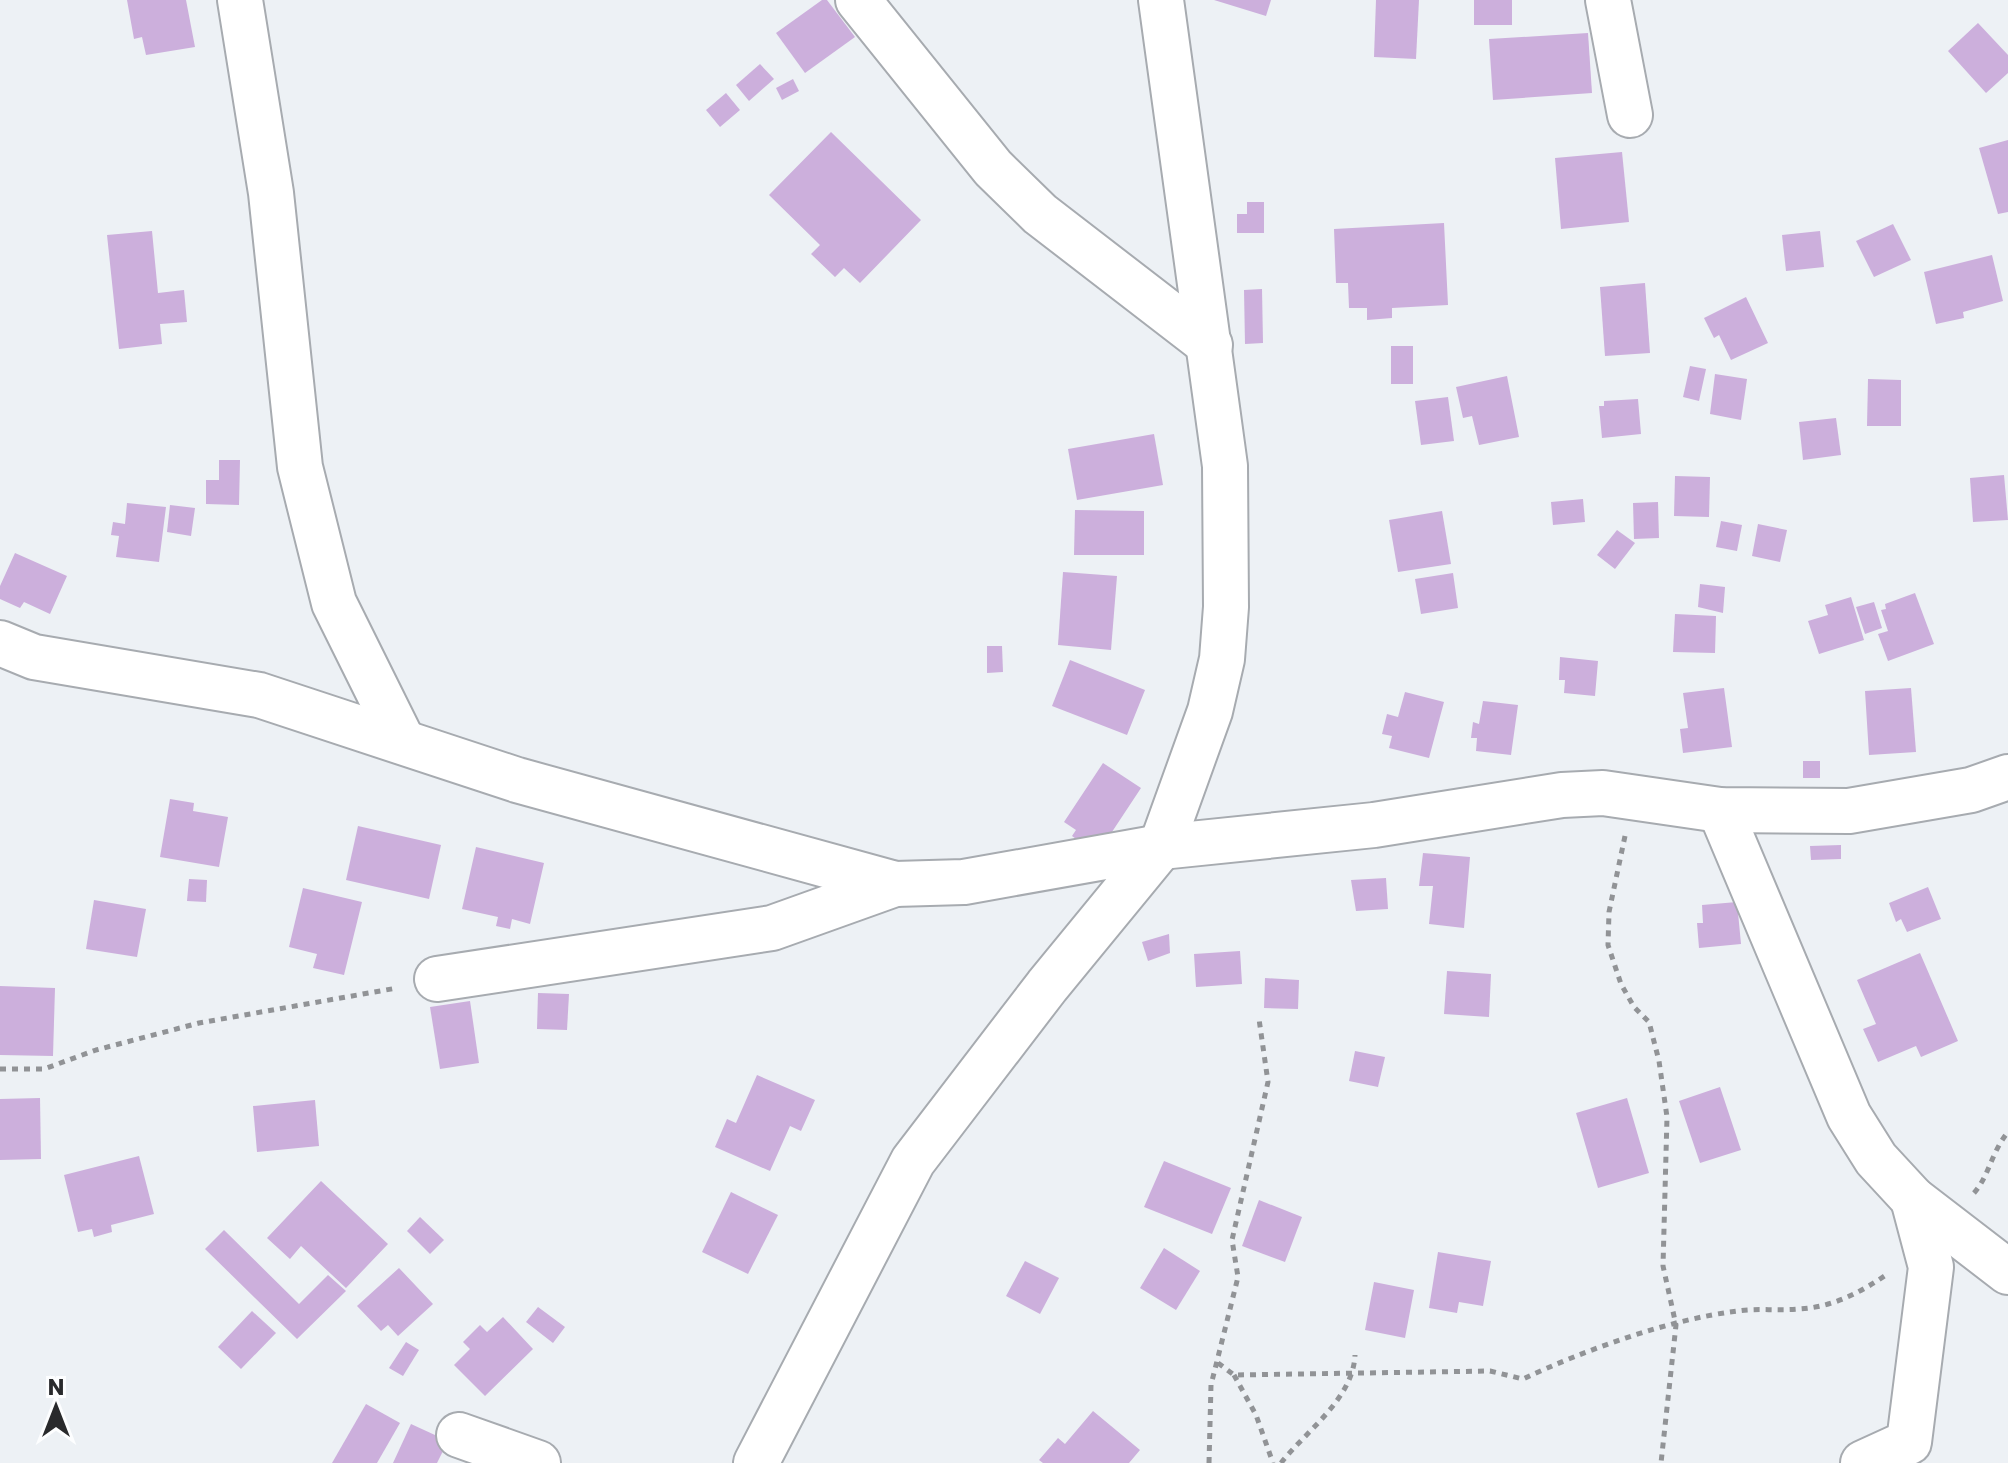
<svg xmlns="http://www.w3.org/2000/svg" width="2008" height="1463" viewBox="0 0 2008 1463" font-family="Poppins,sans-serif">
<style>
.building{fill:#ccafdc}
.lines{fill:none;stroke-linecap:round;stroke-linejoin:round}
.minor-casing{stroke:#a7abb0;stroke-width:48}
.path{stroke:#919396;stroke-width:5;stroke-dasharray:6 6;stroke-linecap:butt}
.minor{stroke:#fff;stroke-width:44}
</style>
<rect width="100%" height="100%" fill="#edf1f5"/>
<!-- building -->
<g class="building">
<path d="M127,0H186L195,47L146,55L142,37L134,39Z"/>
<path d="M822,0H827L855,37L805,73L776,33Z"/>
<path d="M1214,0H1271L1266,16Z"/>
<path d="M1376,0H1419L1416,59L1374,57Z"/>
<rect x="1474" y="0" width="38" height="25"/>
<path d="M1978,23L2008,55V73L1986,93L1948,51Z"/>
<path d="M1588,33L1592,93L1493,100L1489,39Z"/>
<path d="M760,64L774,79L749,101L736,85Z"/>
<path d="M793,79L799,91L782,100L776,88Z"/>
<path d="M726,93L740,110L720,127L706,110Z"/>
<path d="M831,132L921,220L860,283L844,268L835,277L811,254L820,245L769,195Z"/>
<path d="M2008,140V212L1998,214L1979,148Z"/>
<path d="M1622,152L1629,222L1561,229L1555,158Z"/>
<path d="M1247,202H1264V233H1237V214H1247Z"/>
<path d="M1444,223L1448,305L1392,308V318L1367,320V308H1349L1348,283H1336L1334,229Z"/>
<path d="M1893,224L1911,260L1874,277L1856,241Z"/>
<path d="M152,231L158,293L184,290L187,322L160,324L162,344L119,349L107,235Z"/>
<path d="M1820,231L1824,267L1786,271L1782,235Z"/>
<path d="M1992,255L2003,301L1963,312L1964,318L1936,324L1924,272Z"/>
<path d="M1645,283L1650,353L1605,356L1600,287Z"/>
<path d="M1262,289L1263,343L1245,344L1244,290Z"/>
<path d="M1746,297L1768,343L1731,360L1719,335L1714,338L1704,318Z"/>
<rect x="1391" y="346" width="22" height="38"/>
<path d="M1690,366L1706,369L1699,401L1683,397Z"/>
<path d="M1715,374L1747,379L1741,420L1710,414Z"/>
<path d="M1507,376L1519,437L1479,445L1472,416L1463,418L1456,387Z"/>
<path d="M1868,379L1901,380V426H1867Z"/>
<path d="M1448,397L1454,441L1421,445L1415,401Z"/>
<path d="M1638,399L1641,434L1602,438L1599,406H1604V401Z"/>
<path d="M1836,418L1841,455L1803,460L1799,422Z"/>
<path d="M1154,434L1163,485L1077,500L1068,449Z"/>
<path d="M219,460H240L239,505L206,504V480H219Z"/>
<path d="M2004,475L2008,520L1973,522L1970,478Z"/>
<path d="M1675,476L1710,477L1709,517L1674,516Z"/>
<path d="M1583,499L1585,522L1553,525L1551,502Z"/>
<path d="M1658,502L1659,538L1634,539L1633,503Z"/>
<path d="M127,503L166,507L159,562L116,557L119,536L111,535L113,522L125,524Z"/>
<path d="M170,505L195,508L191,536L167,532Z"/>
<path d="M1075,510L1144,511V555H1074Z"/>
<path d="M1442,511L1451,564L1398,572L1389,520Z"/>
<path d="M1721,521L1742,525L1737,551L1716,547Z"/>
<path d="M1758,524L1787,530L1780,562L1752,556Z"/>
<path d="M1617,530L1635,543L1615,569L1597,555Z"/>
<path d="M15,553L67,576L50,614L24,602L20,608L0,599V586Z"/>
<path d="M1063,572L1117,576L1111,650L1058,645Z"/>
<path d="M1453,573L1458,608L1421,614L1415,579Z"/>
<path d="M1700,584L1725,587L1723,613L1698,607Z"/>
<path d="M1915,593L1934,644L1888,661L1878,634L1888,631L1881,610L1886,609L1885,604Z"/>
<path d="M1851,597L1864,640L1819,654L1808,621L1828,615L1825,605Z"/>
<path d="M1874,602L1882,628L1865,634L1856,607Z"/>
<path d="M1675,614L1716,616L1715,653L1673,652Z"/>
<path d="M987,646H1002L1003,672L987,673Z"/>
<path d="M1560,657L1598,661L1595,696L1564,693L1565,680H1559Z"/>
<path d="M1070,660L1145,690L1127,735L1052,706Z"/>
<path d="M1724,688L1732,747L1683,753L1680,729L1688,728L1683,693Z"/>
<path d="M1911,688L1916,752L1869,755L1865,691Z"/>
<path d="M1405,692L1444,702L1429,758L1389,748L1392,736L1382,734L1387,714L1398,717Z"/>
<path d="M1483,701L1518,705L1511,755L1476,751L1477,738H1471L1473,722L1479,724Z"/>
<rect x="1803" y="761" width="17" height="17"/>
<path d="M1103,763L1141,788L1104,844L1093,836L1086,846L1072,836L1076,830L1064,822Z"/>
<path d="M170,799L194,803L193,811L228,817L219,867L160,857Z"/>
<path d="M358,826L441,845L429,899L346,880Z"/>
<path d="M1841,845V859L1811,860L1810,846Z"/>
<path d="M476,847L544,863L530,924L512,919L510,929L496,926L498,917L462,909Z"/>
<path d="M1423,853L1470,857L1464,928L1429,924L1433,886H1419Z"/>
<path d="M1386,878L1388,909L1356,911L1351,880Z"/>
<path d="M189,879L207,880L206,902L187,901Z"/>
<path d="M1928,887L1941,919L1907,932L1901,919L1896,922L1889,903Z"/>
<path d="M303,888L362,902L344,975L313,968L317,954L289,947Z"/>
<path d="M94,900L146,909L137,957L86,949Z"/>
<path d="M1737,902L1741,944L1699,948L1697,923H1703L1702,905Z"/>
<path d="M1169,934L1170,953L1148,961L1142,942Z"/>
<path d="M1240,951L1242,984L1196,987L1194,954Z"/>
<path d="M1920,953L1958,1041L1921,1057L1916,1046L1878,1062L1863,1029L1876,1024L1857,980Z"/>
<path d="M1447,971L1491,974L1489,1017L1444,1014Z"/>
<path d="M1265,978L1299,980L1298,1009L1264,1008Z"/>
<path d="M0,986L55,988L53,1056L0,1055Z"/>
<path d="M538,993L569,994L567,1030L537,1029Z"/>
<path d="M470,1001L479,1063L440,1069L430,1007Z"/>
<path d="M1355,1051L1385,1057L1378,1087L1349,1081Z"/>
<path d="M757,1075L815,1100L801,1131L790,1126L770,1171L715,1147L727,1119L736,1123Z"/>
<path d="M1720,1087L1741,1150L1700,1163L1679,1101Z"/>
<path d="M40,1098L41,1159L0,1160V1099Z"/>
<path d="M1627,1098L1649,1173L1598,1188L1576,1113Z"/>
<path d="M315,1100L319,1146L257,1152L253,1106Z"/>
<path d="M139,1156L154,1214L111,1225L112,1232L94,1237L92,1229L78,1232L64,1175Z"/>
<path d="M1164,1161L1231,1188L1212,1234L1144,1207Z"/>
<path d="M321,1181L388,1244L346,1288L301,1246L290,1259L267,1238Z"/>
<path d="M731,1192L778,1215L748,1274L702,1252Z"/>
<path d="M1259,1200L1302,1217L1285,1262L1242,1246Z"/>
<path d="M420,1217L444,1240L430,1254L407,1231Z"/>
<path d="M224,1230L299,1304L328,1275L346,1291L297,1339L205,1249Z"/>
<path d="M1164,1248L1200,1271L1176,1310L1140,1288Z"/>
<path d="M1438,1252L1491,1261L1483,1306L1459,1302L1457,1313L1429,1308Z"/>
<path d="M1025,1261L1059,1278L1040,1314L1006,1296Z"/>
<path d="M399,1268L433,1304L398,1336L388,1325L381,1331L357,1306Z"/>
<path d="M1374,1282L1414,1290L1405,1338L1365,1330Z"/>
<path d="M538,1307L565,1327L553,1343L526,1322Z"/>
<path d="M252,1311L276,1333L241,1369L218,1347Z"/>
<path d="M503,1317L533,1349L485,1396L454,1365L470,1349L463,1342L480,1325L487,1332Z"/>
<path d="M406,1342L419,1350L403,1376L389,1368Z"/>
<path d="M366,1404L400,1423L377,1463H332Z"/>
<path d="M1093,1411L1140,1450L1129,1463H1043L1039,1460L1058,1438L1065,1444Z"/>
<path d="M411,1424L448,1441L437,1463H393Z"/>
</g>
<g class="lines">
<defs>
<g id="minor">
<path d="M240,0L271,193L300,467L334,603L402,740"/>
<path d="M858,0L993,168L1040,214L1210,345"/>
<path d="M1608,0L1630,115"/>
<path d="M0,643L34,657L259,695L517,780L895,884L964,882L1161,847L1374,825L1562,795L1603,793L1720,810L1849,811L1971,790L2008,777"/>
<path d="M1720,810L1849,1116L1876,1159L1913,1199L2008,1272"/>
<path d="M437,979L772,928L895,884"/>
<path d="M459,1435L538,1463"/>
<path d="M756,1463L913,1161L1047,986L1161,847L1210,711L1222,659L1226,607L1225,466L1161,0"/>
<path d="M1863,1463L1909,1442L1931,1267L1913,1199"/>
</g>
</defs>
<!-- minor casing -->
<use href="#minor" class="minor-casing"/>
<!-- path -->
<g class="path">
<path d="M1625,836L1609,912L1608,945L1621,984L1634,1007L1649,1022L1659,1061L1667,1117L1663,1266L1676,1325L1661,1463"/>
<path d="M0,1069H44L96,1050L199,1023L397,988"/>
<path d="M1974,1193C1989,1176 1991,1153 2008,1132"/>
<path d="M1218,1363L1234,1375L1490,1371L1523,1379C1585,1350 1670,1319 1738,1311C1758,1308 1779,1311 1799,1309C1834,1307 1861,1292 1889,1273"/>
<path d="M1234,1375L1256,1415L1273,1463"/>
<path d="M1209,1463L1211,1385L1238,1277L1232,1240L1268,1082L1259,1019"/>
<path d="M1281,1463C1306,1431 1353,1399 1355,1355"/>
</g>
<!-- minor -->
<use href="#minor" class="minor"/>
</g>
<!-- north arrow -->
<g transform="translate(56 1407)" stroke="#fdfeff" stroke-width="6" paint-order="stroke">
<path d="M0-6L14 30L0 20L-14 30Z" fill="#292a2c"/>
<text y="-12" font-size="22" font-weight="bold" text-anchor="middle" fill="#292a2c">N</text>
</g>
</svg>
